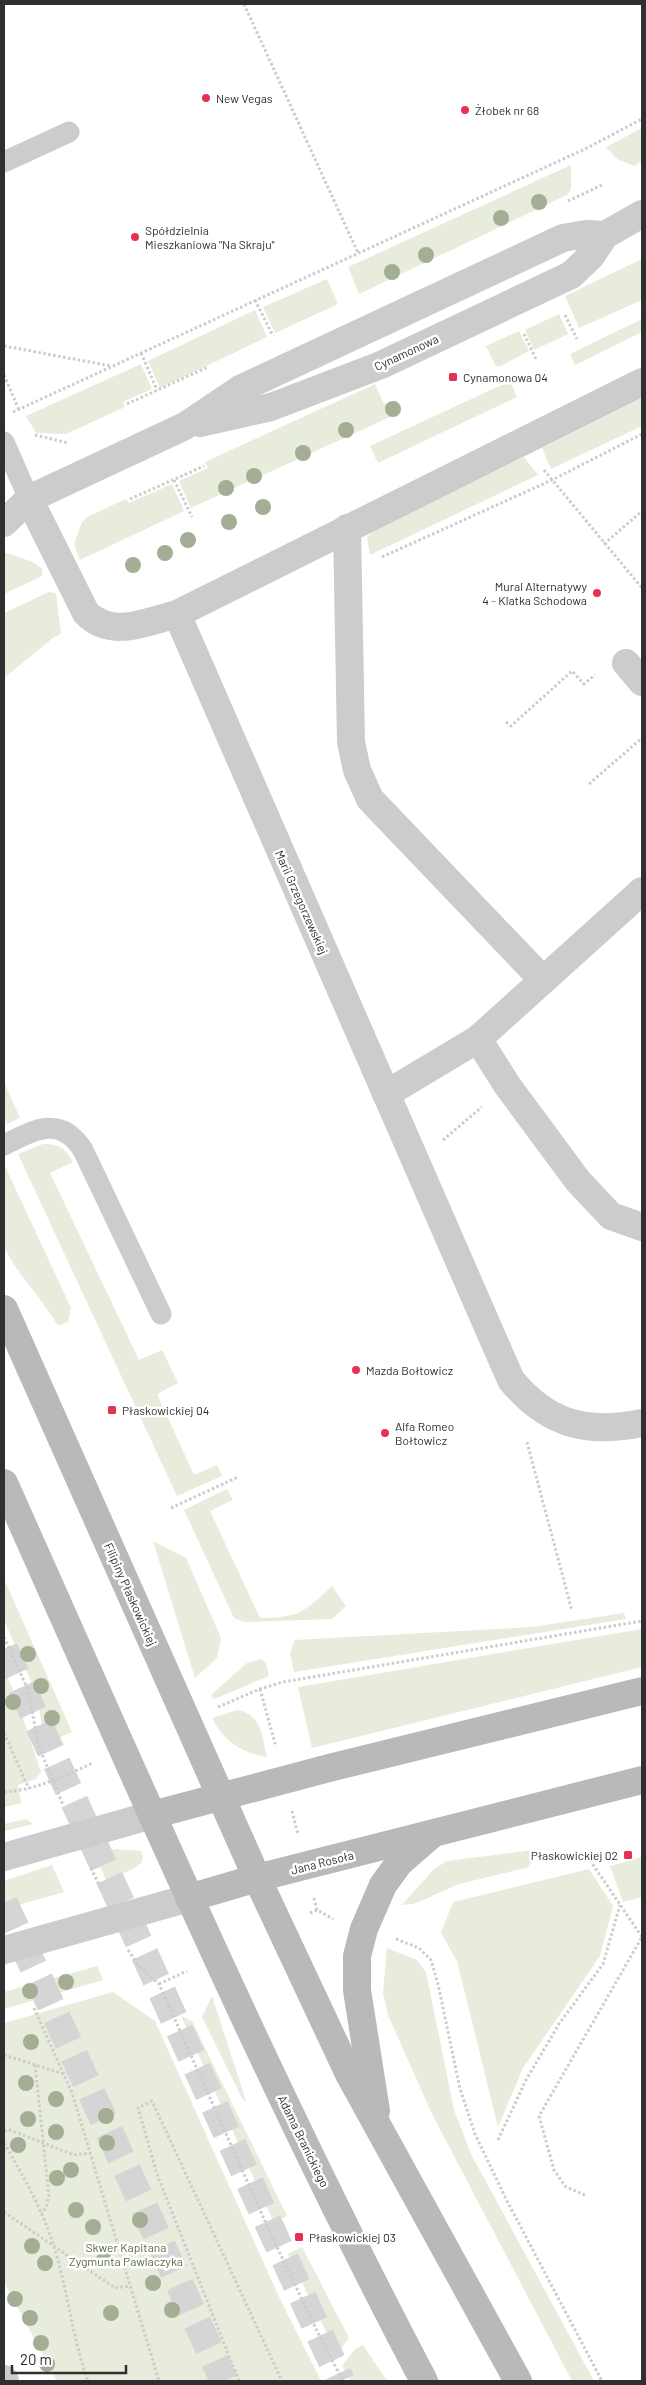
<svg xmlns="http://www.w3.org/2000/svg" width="646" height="2385" viewBox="0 0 646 2385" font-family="Barlow,sans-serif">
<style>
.green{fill:#e7ecdc}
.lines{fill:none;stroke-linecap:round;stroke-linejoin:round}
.motorway-tunnel{stroke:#d5d5d5;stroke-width:28;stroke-dasharray:28 14;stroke-linecap:butt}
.path{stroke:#ccc;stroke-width:3;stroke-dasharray:2.5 2.5;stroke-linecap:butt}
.service{stroke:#ccc;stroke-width:21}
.minor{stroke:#ccc;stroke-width:28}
.tertiary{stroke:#ccc;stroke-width:28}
.secondary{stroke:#b9b9b9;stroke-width:28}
.tree{fill:#a3ae94}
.poi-dot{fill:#e63054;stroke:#fff;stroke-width:2}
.labels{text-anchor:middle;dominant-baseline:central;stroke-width:5;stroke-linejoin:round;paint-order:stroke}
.poi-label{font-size:12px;fill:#2f2f2f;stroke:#fff;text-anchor:start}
.street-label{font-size:12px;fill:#2f2f2f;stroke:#fff}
.park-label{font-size:12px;fill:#586b3c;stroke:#fff}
</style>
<rect width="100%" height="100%" fill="#fff"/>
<!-- green -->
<g class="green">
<path d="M642,128V161L634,166L617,159L606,147Z"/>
<path d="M571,165V189L567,195L359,294L348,267Z"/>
<path d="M642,259V300L579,328L565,296Z"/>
<path d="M327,279L338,304L275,333L263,307Z"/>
<path d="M255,310L267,337L160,388L148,361Z"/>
<path d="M559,314L568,334L534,350L525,330Z"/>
<path d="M642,319V332L575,365L570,354Z"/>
<path d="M519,331L529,351L501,366H496L486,346Z"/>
<path d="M141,364L152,389L123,402L125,407L66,434L36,433L26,416Z"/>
<path d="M510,381L517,397L378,463L370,446Z"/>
<path d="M375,384L384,404L396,400L401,412L191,508L179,481L208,468L205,462Z"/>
<path d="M642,398V426L551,469L542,448Z"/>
<path d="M524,457L538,475L370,555L367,537L376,529Z"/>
<path d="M172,484L184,511L80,560L74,544L82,522L89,516L126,499L129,503Z"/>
<path d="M5,553C19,557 32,560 42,569V576L4,594Z"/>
<path d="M49,592L56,593L61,634L54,637L4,678V613Z"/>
<path d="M4,1082L20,1118L7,1124L4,1116Z"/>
<path d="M43,1144C59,1144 65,1148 73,1162L50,1173L139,1360L162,1350L178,1383L157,1394L194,1475L217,1465L222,1476L177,1496L18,1154Z"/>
<path d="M4,1164L71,1308L68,1322L58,1326C42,1298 18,1275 4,1247Z"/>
<path d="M227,1489L233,1500L210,1511L260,1618C298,1618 305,1612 332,1586L346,1606L332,1619L244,1622L234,1618L184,1510Z"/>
<path d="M153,1541L186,1558L221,1638L217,1658L195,1678Z"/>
<path d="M4,1579L72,1732L46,1744L35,1690L4,1620Z"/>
<path d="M624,1613L626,1619L294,1672L290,1653L295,1640L532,1627Z"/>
<path d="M642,1629V1667L312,1748L298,1687Z"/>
<path d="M261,1659L266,1663L269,1676L214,1699L211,1695L247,1663Z"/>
<path d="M4,1670L15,1694L41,1772L36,1779L18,1785L21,1803L4,1807Z"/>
<path d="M237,1710C262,1714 262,1737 267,1757C242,1753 224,1742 212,1718Z"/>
<path d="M26,1819L33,1824L4,1831V1824Z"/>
<path d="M115,1849L140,1851L143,1856L142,1862L133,1869L106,1880L94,1852Z"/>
<path d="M541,1849L542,1852L526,1868L459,1884L414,1904L402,1905L434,1869L447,1861Z"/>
<path d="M642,1857V1897L623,1902L610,1866Z"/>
<path d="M52,1865L64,1892L4,1909V1881Z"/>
<path d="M589,1869L613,1906L600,1956L523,2068L498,2127L457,1961L441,1933L453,1902Z"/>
<path d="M387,1948L417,1960L426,1972L454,2110L471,2154L594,2381H572L432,2114L388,2015L383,1993Z"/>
<path d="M97,1966L103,1980L4,2009V1992Z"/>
<path d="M113,1992L155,2021L279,2297L321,2381H57L4,2282V2023Z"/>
<path d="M212,1996L246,2101L243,2100L202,2017Z"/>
<path d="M181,2016L192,2021L287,2216L274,2223Z"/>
<path d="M302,2247L349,2338L337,2354L288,2254Z"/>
<path d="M363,2345L387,2381H351L342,2366L355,2349Z"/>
</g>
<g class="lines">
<!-- motorway-tunnel -->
<g class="motorway-tunnel">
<path d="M4,1649L341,2381"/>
<path d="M4,1903L224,2381"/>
</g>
<!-- path -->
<g class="path">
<path d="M244,4L358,253"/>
<path d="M568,201L604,184"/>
<path d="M255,300L273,336"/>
<path d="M565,315L577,339"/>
<path d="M524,334L536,359"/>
<path d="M4,346L111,366"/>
<path d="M141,353L157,390"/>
<path d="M4,375L19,410"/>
<path d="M127,404L208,367"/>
<path d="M13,412L585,149L642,119"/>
<path d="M35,435L68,443"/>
<path d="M544,470L642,588"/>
<path d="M174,480L192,517"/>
<path d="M130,499L204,466"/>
<path d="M604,544L642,511"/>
<path d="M382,557L552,480L642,434"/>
<path d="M506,722L511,726L572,671L584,684L595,675"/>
<path d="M589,784L642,738"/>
<path d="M443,1140L482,1107"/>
<path d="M527,1442L572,1611"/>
<path d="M171,1508L238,1477"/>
<path d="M4,1637L28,1690L39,1747L63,1805"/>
<path d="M260,1689L276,1747"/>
<path d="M218,1707L260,1689L283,1682L642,1621"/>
<path d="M4,1733L29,1789"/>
<path d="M4,1792C36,1790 64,1776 93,1763"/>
<path d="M292,1811L298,1834"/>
<path d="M587,1856L642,1937"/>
<path d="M91,1868L101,1889"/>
<path d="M314,1898L317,1910"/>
<path d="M310,1913L317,1910L333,1919"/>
<path d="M396,1939L419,1948L431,1960L438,1984L460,2089L475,2134L506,2199L602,2381"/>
<path d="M128,1950L139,1966L159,1984L274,2241L320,2337L343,2381"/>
<path d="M159,1984L187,1971"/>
<path d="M34,2008L72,2093L159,2381"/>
<path d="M4,2055L64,2074"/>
<path d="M35,2065L49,2196L46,2208L41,2213"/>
<path d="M4,2131L10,2130L74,2155L90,2153"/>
<path d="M498,2140L526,2080L559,2024L603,1964L620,1905"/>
<path d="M4,2143C23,2176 43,2210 54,2247C68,2291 72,2337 88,2381"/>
<path d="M585,2195L566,2187L554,2170L539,2116L642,1937"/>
<path d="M4,2212L115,2288L130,2286"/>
<path d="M239,2381L158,2177L138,2108L152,2101L282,2381"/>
</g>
<!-- service -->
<g class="service">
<path d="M4,162L69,132"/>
<path d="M4,442L29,499"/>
<path d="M4,1145C34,1130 60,1114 83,1150L161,1314"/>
</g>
<!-- minor -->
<g class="minor">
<path d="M200,423L271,407L381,365L571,275L591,256L605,235L642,214"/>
<path d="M29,499L86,613C112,639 146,622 177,614L642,382"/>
<path d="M4,523L29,499L185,426L240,389L563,238L586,234L605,235"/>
<path d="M347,528L351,742L357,770L370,799L543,980"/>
<path d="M177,614L511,1380C548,1425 587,1434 642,1423"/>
<path d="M626,663L642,682"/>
<path d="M478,1039L507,1085L578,1181L611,1216L642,1227"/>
<path d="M386,1094L478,1039L642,891"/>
<path d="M4,2379L5,2381"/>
</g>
<!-- tertiary -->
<g class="tertiary">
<path d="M4,1857L152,1815"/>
<path d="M4,1950L189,1898"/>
</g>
<!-- secondary -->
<g class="secondary">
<path d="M4,1309L257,1878L349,2074L518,2381"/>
<path d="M4,1483C139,1785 270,2089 424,2381"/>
<path d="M152,1815L329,1768L642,1691"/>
<path d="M189,1898L257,1878L642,1780"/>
<path d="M376,2111L357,1990V1956L364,1929L383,1885L399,1863L429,1837"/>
</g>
</g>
<!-- trees -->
<g class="tree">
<circle cx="539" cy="202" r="8"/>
<circle cx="501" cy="218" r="8"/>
<circle cx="426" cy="255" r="8"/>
<circle cx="392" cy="272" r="8"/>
<circle cx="393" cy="409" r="8"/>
<circle cx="346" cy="430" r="8"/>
<circle cx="303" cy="453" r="8"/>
<circle cx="254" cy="476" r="8"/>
<circle cx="226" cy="488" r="8"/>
<circle cx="263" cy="507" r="8"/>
<circle cx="229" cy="522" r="8"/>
<circle cx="188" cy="540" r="8"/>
<circle cx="165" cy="553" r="8"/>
<circle cx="133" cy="565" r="8"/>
<circle cx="28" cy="1654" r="8"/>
<circle cx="41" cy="1686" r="8"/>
<circle cx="13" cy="1702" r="8"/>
<circle cx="52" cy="1718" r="8"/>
<circle cx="66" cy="1982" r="8"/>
<circle cx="30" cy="1991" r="8"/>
<circle cx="31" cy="2042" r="8"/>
<circle cx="26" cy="2083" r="8"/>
<circle cx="56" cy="2099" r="8"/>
<circle cx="106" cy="2116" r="8"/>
<circle cx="28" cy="2119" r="8"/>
<circle cx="56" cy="2132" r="8"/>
<circle cx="107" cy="2143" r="8"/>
<circle cx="18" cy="2145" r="8"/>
<circle cx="71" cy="2170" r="8"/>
<circle cx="57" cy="2178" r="8"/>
<circle cx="76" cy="2210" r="8"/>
<circle cx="140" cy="2220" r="8"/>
<circle cx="93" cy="2227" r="8"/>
<circle cx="32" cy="2246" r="8"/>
<circle cx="104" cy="2260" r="8"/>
<circle cx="45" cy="2263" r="8"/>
<circle cx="153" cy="2283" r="8"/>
<circle cx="15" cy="2299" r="8"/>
<circle cx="172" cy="2310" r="8"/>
<circle cx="111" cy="2313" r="8"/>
<circle cx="30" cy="2318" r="8"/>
<circle cx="41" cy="2343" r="8"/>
<circle cx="47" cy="2364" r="8"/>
</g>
<!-- markers -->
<g class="poi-dot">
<circle cx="206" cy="98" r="5"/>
<circle cx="465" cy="110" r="5"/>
<circle cx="135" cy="237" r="5"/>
<rect x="448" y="372" width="10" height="10" rx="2.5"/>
<circle cx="597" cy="593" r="5"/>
<circle cx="356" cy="1370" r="5"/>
<rect x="107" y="1405" width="10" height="10" rx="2.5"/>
<circle cx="385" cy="1433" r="5"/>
<rect x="623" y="1850" width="10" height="10" rx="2.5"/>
<rect x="294" y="2232" width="10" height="10" rx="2.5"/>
</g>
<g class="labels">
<!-- poi labels -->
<g class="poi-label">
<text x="216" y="98">New Vegas</text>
<text x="475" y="110">Żłobek nr 68</text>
<text x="145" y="230">Spółdzielnia<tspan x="145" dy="14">Mieszkaniowa "Na Skraju"</tspan></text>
<text x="463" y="377">Cynamonowa 04</text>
<text x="587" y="586" text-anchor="end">Mural Alternatywy<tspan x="587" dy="14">4 - Klatka Schodowa</tspan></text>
<text x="366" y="1370">Mazda Bołtowicz</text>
<text x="122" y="1410">Płaskowickiej 04</text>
<text x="395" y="1426">Alfa Romeo<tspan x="395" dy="14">Bołtowicz</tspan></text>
<text x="618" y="1855" text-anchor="end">Płaskowickiej 02</text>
<text x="309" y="2237">Płaskowickiej 03</text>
</g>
<!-- street labels -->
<g class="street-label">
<text transform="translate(406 352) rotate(-25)">Cynamonowa</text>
<text transform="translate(302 902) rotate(66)">Marii Grzegorzewskiej</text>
<text transform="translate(131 1594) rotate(66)">Filipiny Płaskowickiej</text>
<text transform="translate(322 1862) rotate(-14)">Jana Rosoła</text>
<text transform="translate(304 2141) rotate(64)">Adama Branickiego</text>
</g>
<!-- park labels -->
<g class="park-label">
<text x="126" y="2247">Skwer Kapitana<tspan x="126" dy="14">Zygmunta Pawlaczyka</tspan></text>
</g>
</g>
<!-- border -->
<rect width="646" height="2385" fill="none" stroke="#2f2f2f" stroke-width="10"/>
<!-- scale -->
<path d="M12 2365v8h114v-8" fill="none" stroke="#2f2f2f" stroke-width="2.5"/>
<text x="20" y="2365" font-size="15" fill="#2f2f2f" stroke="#ffffff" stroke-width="4" paint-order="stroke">20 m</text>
</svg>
